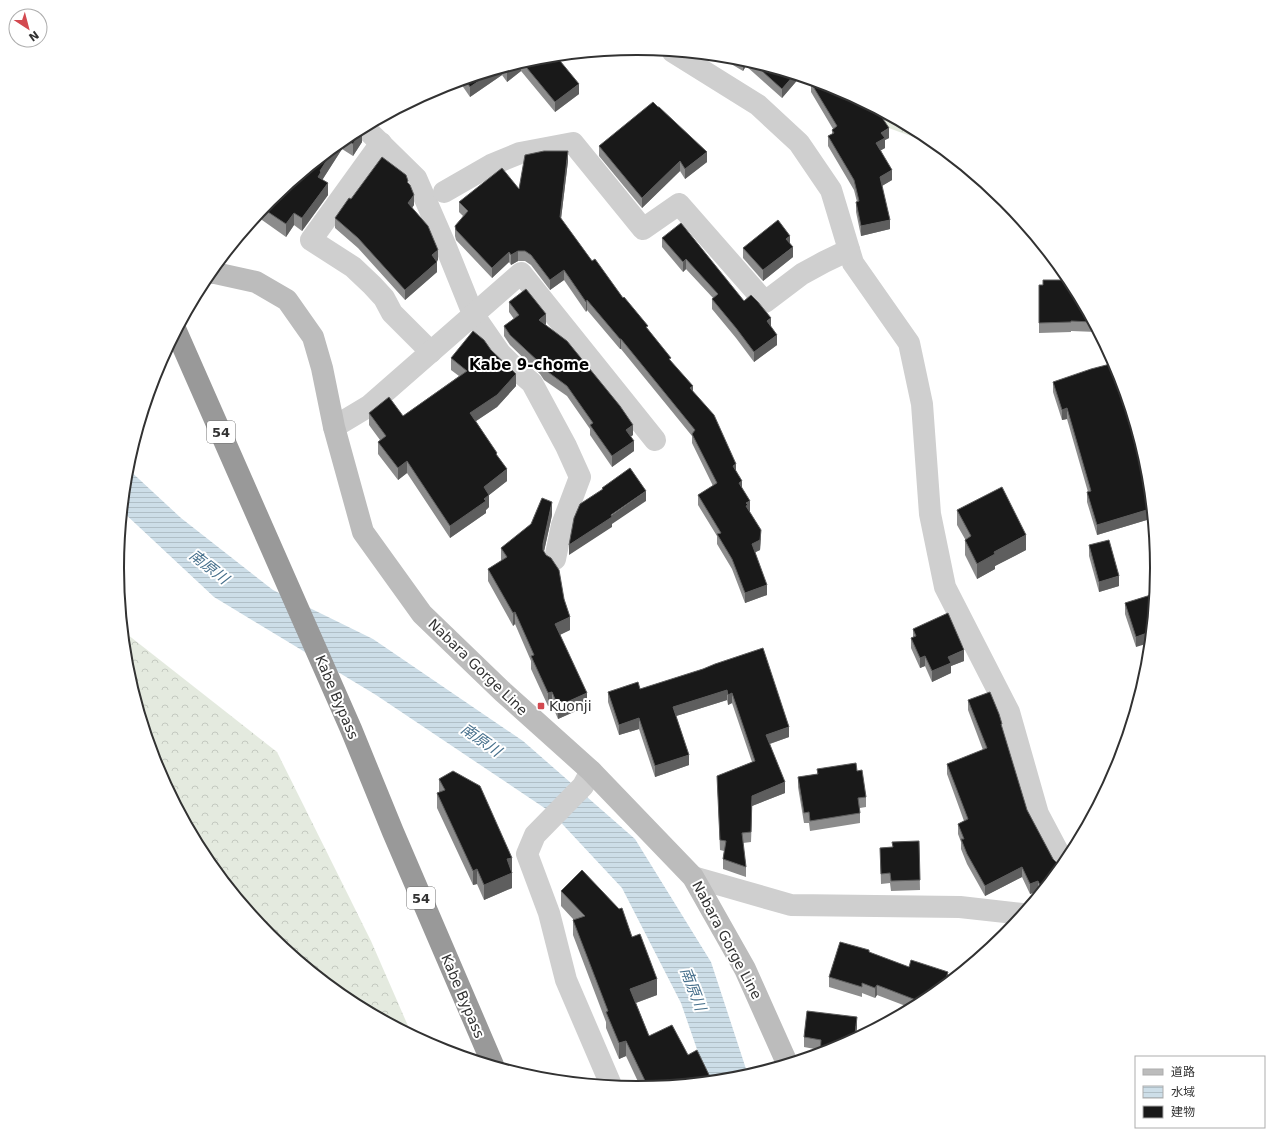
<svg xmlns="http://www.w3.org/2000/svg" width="1273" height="1136" viewBox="0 0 1273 1136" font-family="'DejaVu Sans','Noto Sans JP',sans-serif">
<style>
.forest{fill:url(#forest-crowns)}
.water{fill:url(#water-rules)}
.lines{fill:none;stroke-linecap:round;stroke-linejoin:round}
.street{stroke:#cfcfcf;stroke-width:22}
.secondary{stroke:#bcbcbc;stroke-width:22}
.highway{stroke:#999;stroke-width:22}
.wall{fill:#8c8c8c}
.shaded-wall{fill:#5e5e5e}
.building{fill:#191919;stroke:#5e5e5e}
.poi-dot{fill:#d34950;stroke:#fff;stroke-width:1.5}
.labels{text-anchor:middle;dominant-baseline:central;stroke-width:4;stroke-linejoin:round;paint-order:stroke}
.shield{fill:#fff;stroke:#707070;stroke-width:1}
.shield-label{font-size:13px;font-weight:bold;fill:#323232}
.street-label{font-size:14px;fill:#323232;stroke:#fff}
.poi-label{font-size:14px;fill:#323232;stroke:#fff;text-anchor:start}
.neighbourhood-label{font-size:15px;font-weight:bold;fill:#000;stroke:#fff}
.water-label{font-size:15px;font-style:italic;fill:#47708c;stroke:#fff}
.rim{fill:none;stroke:#323232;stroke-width:2}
</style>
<defs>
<pattern id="forest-crowns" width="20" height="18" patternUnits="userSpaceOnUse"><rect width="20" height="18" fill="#e4eadf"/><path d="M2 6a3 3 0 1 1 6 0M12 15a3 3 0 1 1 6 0" fill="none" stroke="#c4c9c0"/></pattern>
<pattern id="water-rules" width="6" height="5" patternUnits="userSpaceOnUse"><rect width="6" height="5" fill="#cddee8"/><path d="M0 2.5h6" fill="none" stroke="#b0bfc7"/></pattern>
</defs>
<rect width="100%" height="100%" fill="#fff"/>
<!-- forest -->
<g class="forest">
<path d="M825,84L836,88L926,136L938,146L831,107Z"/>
<path d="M123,631L277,752L371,941L412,1035L347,1000L269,936L204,857L156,767L126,669Z"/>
</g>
<!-- water -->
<path class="water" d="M126,467L181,518L273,590L373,639L523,741L635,839L711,962L748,1075L738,1078L708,1081L681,1003L622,888L552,813L376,695L214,597L122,511Z"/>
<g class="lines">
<!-- street -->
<g class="street">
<path d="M673,52L758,105L799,143L831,190L853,263L909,343L922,404L930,514L945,587L1009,712L1038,814L1064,863"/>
<path d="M364,127L416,178L446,247L473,314L500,353L517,370L532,383L566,446L580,477L562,525L555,559"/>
<path d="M381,143L311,240L353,267L372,285L384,298L392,313L431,352"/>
<path d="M444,192L491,165L520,153L573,143L643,229L679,204L765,302L802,274L824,262L849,250"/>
<path d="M334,427L369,406L521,273L655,440"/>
<path d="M591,771L583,786L535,835L527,854L549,913L566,980L611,1085"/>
<path d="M693,877L791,905L960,907L1022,914"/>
</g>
<!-- secondary -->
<path class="secondary" d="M209,273H215L256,282L287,300L313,337L322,368L334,427L363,532L422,614L503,692L591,771L693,877L745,969L787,1063"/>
<!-- highway -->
<path class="highway" d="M176,331L351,729L393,832L493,1065"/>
</g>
<!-- wall -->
<g class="wall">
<path d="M721,56L738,58L800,77L782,98L746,66L743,71L721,58Z"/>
<path d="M535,58L579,94L555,112L521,71L507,82L502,75L470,97L459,81Z"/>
<path d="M811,83L889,138L885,140V148L881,150L892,180L882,186L890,229L861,236L856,212V202H857L854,190L828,146V136L832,134V130L833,129L811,92Z"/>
<path d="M658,107L707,162L685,179L680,171L642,208L599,156V146Z"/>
<path d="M348,136L362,142L353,156L342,149L322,180L328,195L302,231L294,225L286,237L262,220V208L269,200Z"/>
<path d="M568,161L561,219L592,261L648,329L693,392L736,471L749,511L761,540L760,550L755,552L767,595L745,603L732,569L717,544V536L698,505V495L713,486L692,443V436L621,349H620L587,310L586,312L564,280L550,290L531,265L525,261H518L511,265L509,262L492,278L456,240L455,236V226L463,216L459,212V202L519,189Z"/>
<path d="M408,184L414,205L412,208L438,260L437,261V272L405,300L358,248L335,228V218Z"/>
<path d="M662,238L744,301L771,327L777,345L754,362L736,338L712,309V299L713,298L686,269L683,272L662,247Z"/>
<path d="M743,248L793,257L763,281L743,258Z"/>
<path d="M1067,277L1069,279L1097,332L1071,331V332L1039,333V285H1043L1067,280Z"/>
<path d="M509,302L546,324H545L633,435L631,436L634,451L612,467L590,435V429L567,396L544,380L540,374L510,345L504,336V326L514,319L509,312Z"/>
<path d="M451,358L516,386L497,407L476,421L497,456L507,481L489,495V507L486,510V513L450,538L407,473L398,480L378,454V442L380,440L369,425V413L403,416L459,376L451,370Z"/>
<path d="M1053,382L1147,467L1153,528L1150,519L1097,535L1087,502V492H1088L1067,419L1062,420L1053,392Z"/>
<path d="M957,510L1026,550L995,566V569L977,579L965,555V539L957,525Z"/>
<path d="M552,515L544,551L564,599L570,630L560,635L587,706L558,719L552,705L548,706L531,669V661L515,624L513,626L488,581V569L501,561V548Z"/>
<path d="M1089,545L1119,586L1099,592L1089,556Z"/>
<path d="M1154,594L1136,647L1125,614V603Z"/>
<path d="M913,629L964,661L951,666V673L932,682L925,666L920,668L911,648V638L913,637Z"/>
<path d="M703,669L789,737L770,744L785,793L752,806L751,842L743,843L746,867V877L723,869V859L724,851L720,850L717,776L752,762L732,703L728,705L727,700L676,716L689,765L655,777L639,729L619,735L608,702V692L640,689Z"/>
<path d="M968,700L1002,728L1027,810L1053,859L1057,863L1061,866L1039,893L1038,891L1030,894L1022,877L985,896L967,864L961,849V842L958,834V824L964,821L947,774V764L983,750L968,710Z"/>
<path d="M817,769L857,771L866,797V807L860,808V823L810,831L809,823H804L798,787V777L817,774Z"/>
<path d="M439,779L512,858V888L484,900L477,884L473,885L437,808V793L439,792Z"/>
<path d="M919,841L920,890L891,891L890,883L881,884L880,848L892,847Z"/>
<path d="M561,891L632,937L657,995L636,1003L649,1036L688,1055L712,1081L641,1088L626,1056L619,1059L606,1028V1022L573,935V919L561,906Z"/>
<path d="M869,952L948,982L925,1000L911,1008L877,995L875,998L862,993V997L829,987V977Z"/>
<path d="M857,1027L856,1034L820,1050L804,1047V1037Z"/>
</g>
<!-- shaded-wall -->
<g class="shaded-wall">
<path d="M744,60H746V66L743,71V63Z"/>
<path d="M521,62V71L507,82V72L519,63Z"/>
<path d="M502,68V75L470,97V87L495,70Z"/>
<path d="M794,75L800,77L782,98V89Z"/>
<path d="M458,81L452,86V83Z"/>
<path d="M579,84V94L555,112V102Z"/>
<path d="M889,128V138L885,140V148L876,153V143L881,133Z"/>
<path d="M362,130V142L353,156V144Z"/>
<path d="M342,140V149L321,182L318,177L320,171L337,144Z"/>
<path d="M568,151V161L560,227V217Z"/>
<path d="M707,152V162L685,179V169Z"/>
<path d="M680,161V171L642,208V198Z"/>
<path d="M892,170V180L880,187V177Z"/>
<path d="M328,183V195L302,231V218Z"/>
<path d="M414,195V205L408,213V203Z"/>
<path d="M294,213V225L286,237V224Z"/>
<path d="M890,220V229L861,236V226Z"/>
<path d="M790,236V246L786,239Z"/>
<path d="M793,247V257L763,281V270Z"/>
<path d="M438,250V260L432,265V255Z"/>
<path d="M518,251V261L511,265V255Z"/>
<path d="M509,252V262L492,278V268Z"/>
<path d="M686,259V269L683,272V262Z"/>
<path d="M437,262V272L405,300V290Z"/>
<path d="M564,270V280L550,290V280Z"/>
<path d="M587,300V310L586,312V302Z"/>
<path d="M546,314V324L539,330V320Z"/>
<path d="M771,318V328L767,321Z"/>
<path d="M777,335V345L754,362V352Z"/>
<rect x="620" y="339" width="1" height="10"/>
<path d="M516,374V386L497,407L470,425V413Z"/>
<path d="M693,386V396L690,388Z"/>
<path d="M1067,408V419L1062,420V410Z"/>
<path d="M633,425V435L626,440V430Z"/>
<path d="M634,441V451L612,467V456Z"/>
<path d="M407,461V473L398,480V468Z"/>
<path d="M736,464V474L733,466Z"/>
<path d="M507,469V481L484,499V487Z"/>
<path d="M742,481V491L739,483Z"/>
<path d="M646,491V501L612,524V527L569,555V545Z"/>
<path d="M489,495V507L486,510V513L450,538V526L484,499Z"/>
<path d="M750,501V511L748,512L746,503Z"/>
<path d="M552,502V515L543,556V544Z"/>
<path d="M1150,509V519L1097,535V525Z"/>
<path d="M761,530L760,550L752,554V544Z"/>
<path d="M1026,535V550L995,566V569L977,579V564L994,552Z"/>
<path d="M1119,576V586L1099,592V582Z"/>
<path d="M767,585V595L745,603V593Z"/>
<path d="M515,612V624L513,626V613Z"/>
<path d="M570,617V630L555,637V624Z"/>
<path d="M1150,632L1149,643L1136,647V637Z"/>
<path d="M964,650V661L951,666V673L932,682V671L948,657Z"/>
<path d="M925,656V666L920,668V658Z"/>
<path d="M727,690V700L673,717V707Z"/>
<path d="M552,692V705L548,706V693Z"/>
<path d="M587,693V706L558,719V706Z"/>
<path d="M732,693V703L728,705V695Z"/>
<path d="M639,718V729L619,735V725Z"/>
<path d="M789,727V737L766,745V735Z"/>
<path d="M689,755V765L655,777V766Z"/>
<path d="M785,782V793L752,806L751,842L752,796Z"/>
<path d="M512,858V888L484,900V885L507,859Z"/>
<path d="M1022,867V877L985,896V886Z"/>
<path d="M477,869V884L473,885V871Z"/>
<path d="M1038,881V891L1030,894V884Z"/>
<path d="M948,972V982L944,985Z"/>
<path d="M657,979V995L630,1005V989Z"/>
<path d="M877,985V995L875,998V988Z"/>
<path d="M857,1017V1027L856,1037L855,1034Z"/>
<path d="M626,1041V1056L619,1059V1043Z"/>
</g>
<!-- building -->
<g class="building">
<path d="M556,56L579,84L555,102L522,62L535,58Z"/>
<path d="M735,58H738L744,60L743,63Z"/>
<path d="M752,62L794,75L782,89Z"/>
<path d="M519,63L507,72L504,67Z"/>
<path d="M495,70L470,87L465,79Z"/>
<path d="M814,81L836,88L877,110L889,128L881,133L885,138L876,143L892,170L880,177L890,220L861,226L856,202L859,201L854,180L828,136L834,133L832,130L837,126L811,83Z"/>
<path d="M653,102L658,107H659L707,152L685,169L680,161L642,198L599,146Z"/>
<path d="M360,129L362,130L353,144L345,138L348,136Z"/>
<path d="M337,144L320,171L321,172L318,177L328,183L302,218L294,213L286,224L262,208L269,200Z"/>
<path d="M544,151H568L560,217L592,261L595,259L623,298L624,297L648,326L646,327L671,358L669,359L693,386L690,388L714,415L736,464L733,466L742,481L739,483L750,501L746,503L748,505L746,506L761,530L760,540L752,544L767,585L745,593L732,559L717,534L721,533L698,495L717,483L692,434L695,430L621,339H620L587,300L586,302L564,270L550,280L531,255L525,251H518L511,255L509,252L492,268L456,230L455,226L468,211L459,202L502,168L519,189L525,155Z"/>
<path d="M382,157L406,175L408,181L407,182L410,185L414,195L408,203L428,226L438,250L432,255L437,262L405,290L358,238L335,218L349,198L351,199Z"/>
<path d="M778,220L790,236L786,239L793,247L763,270L743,248Z"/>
<path d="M681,223L744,301L751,295L758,302L771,318L767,321L777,335L754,352L736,328L712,299L718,294L686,259L683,262L662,238Z"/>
<path d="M1068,278L1092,322L1071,321V322L1039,323V285H1043V280H1068Z"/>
<path d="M526,289L546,314L539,320L567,341L620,406L633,425L626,430L634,441L612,456L590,425L593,423L567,386L544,369L540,363L510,335L504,326L519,315L509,302Z"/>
<path d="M473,331L484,340L491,350L516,374L497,395L470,413L497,453L496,454L507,469L484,487L489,495L484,499L486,501L450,526L407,461L398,468L378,442L386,436L369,413L389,397L403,416L467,371L451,358Z"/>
<path d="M1114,363L1117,369L1147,467L1151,513L1150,509L1097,525L1087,492L1091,491L1067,408L1062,410L1053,382L1091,369Z"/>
<path d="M630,468L646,491L611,515L612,517L569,545L574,518L580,504L603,489L602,488Z"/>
<path d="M1002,487L1026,535L994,552L995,554L977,564L965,540L971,536L957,510Z"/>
<path d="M542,498L552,502L543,544V550L546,555L551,558L559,570L564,599L570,617L555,624L587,693L558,706L552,692L548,693L531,656L534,655L515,612L513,613L488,569L507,557L501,548L531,524Z"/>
<path d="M1109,540L1119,576L1099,582L1089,545Z"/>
<path d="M1154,594L1150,632L1136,637L1125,603Z"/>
<path d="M948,613L964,650L948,657L951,663L932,671L925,656L920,658L911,638L916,636L913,629Z"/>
<path d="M763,648L789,727L766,735L785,782L752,796L751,832L742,833L746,867L723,859L726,841L720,840L717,776L755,761L732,693L728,695L727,690L673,707L689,755L655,766L639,718L619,725L608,692L638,682L640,689L703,669L715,664Z"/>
<path d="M990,692L999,714L1002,724H1001L1027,810L1053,859L1057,863L1061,864V866L1042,890L1038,881L1030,884L1022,867L985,886L967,854L961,839H964L958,824L968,819L947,764L987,748L968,700Z"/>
<path d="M856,763L857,771L862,770L866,797L858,798L860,813L810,821L809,812L804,813L798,777L818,774L817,769Z"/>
<path d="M453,771L480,786L512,858L507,859L512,873L484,885L477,869L473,871L437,793L445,790L439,779Z"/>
<path d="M919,841L920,880L891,881L890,873L881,874L880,848L893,847L892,842Z"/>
<path d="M582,870L619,909L622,908L632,937L640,934L657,979L630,989L649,1036L672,1025L688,1055L697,1050L712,1081L648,1087L626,1041L619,1043L606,1012L608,1011L573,920L585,916L561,891Z"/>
<path d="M840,942L869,950V952L909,967L911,960L948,972L944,985L925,1000L918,1004L915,1003L916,1000L877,985L875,988L862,983V987L829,977Z"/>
<path d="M807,1011L857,1017L855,1034L860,1035L835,1048L820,1053L821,1040L804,1037Z"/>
</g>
<!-- markers -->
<rect class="poi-dot" x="537" y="702" width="8" height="8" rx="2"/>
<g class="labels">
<!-- shield labels -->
<g class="shield">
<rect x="207" y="421" width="28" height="22" rx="3"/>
<rect x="407" y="887" width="28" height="22" rx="3"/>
</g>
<g class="shield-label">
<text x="221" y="432">54</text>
<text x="421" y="898">54</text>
</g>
<!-- street labels -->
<g class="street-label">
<text transform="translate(478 667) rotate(44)">Nabara Gorge Line</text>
<text transform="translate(337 697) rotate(67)">Kabe Bypass</text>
<text transform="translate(727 940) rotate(62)">Nabara Gorge Line</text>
<text transform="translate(463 996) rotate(67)">Kabe Bypass</text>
</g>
<!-- poi labels -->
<g class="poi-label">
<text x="549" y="706">Kuonji</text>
</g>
<!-- neighbourhood labels -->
<g class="neighbourhood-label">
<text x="529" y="365">Kabe 9-chome</text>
</g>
<!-- water labels -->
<g class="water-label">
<text transform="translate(209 567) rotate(38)">南原川</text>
<text transform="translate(481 740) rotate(35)">南原川</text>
<text transform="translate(693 989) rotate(69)">南原川</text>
</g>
</g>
<!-- crop -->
<path d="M0 0H1273V1136H0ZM124 568a513 513 0 1 1 1026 0a513 513 0 1 1-1026 0Z" fill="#fff" fill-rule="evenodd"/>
<path class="rim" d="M124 568a513 513 0 1 1 1026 0a513 513 0 1 1-1026 0Z"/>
<!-- legend -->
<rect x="1135" y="1056" width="130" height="72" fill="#ffffff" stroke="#adadad"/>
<rect x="1143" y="1069" width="20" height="6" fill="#bcbcbc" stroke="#adadad"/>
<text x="1171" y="1076" font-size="12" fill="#323232">道路</text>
<rect x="1143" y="1086" width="20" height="12" fill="url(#water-rules)" stroke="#adadad"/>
<text x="1171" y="1096" font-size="12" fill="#323232">水域</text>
<rect x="1143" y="1106" width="20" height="12" fill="#191919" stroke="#adadad"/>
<text x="1171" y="1116" font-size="12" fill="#323232">建物</text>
<!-- north arrow -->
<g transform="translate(28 28) rotate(144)"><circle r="19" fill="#ffffff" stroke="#adadad"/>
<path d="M0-3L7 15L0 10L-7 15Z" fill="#d34950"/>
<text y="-6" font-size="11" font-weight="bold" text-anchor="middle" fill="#323232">N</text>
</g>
</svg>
